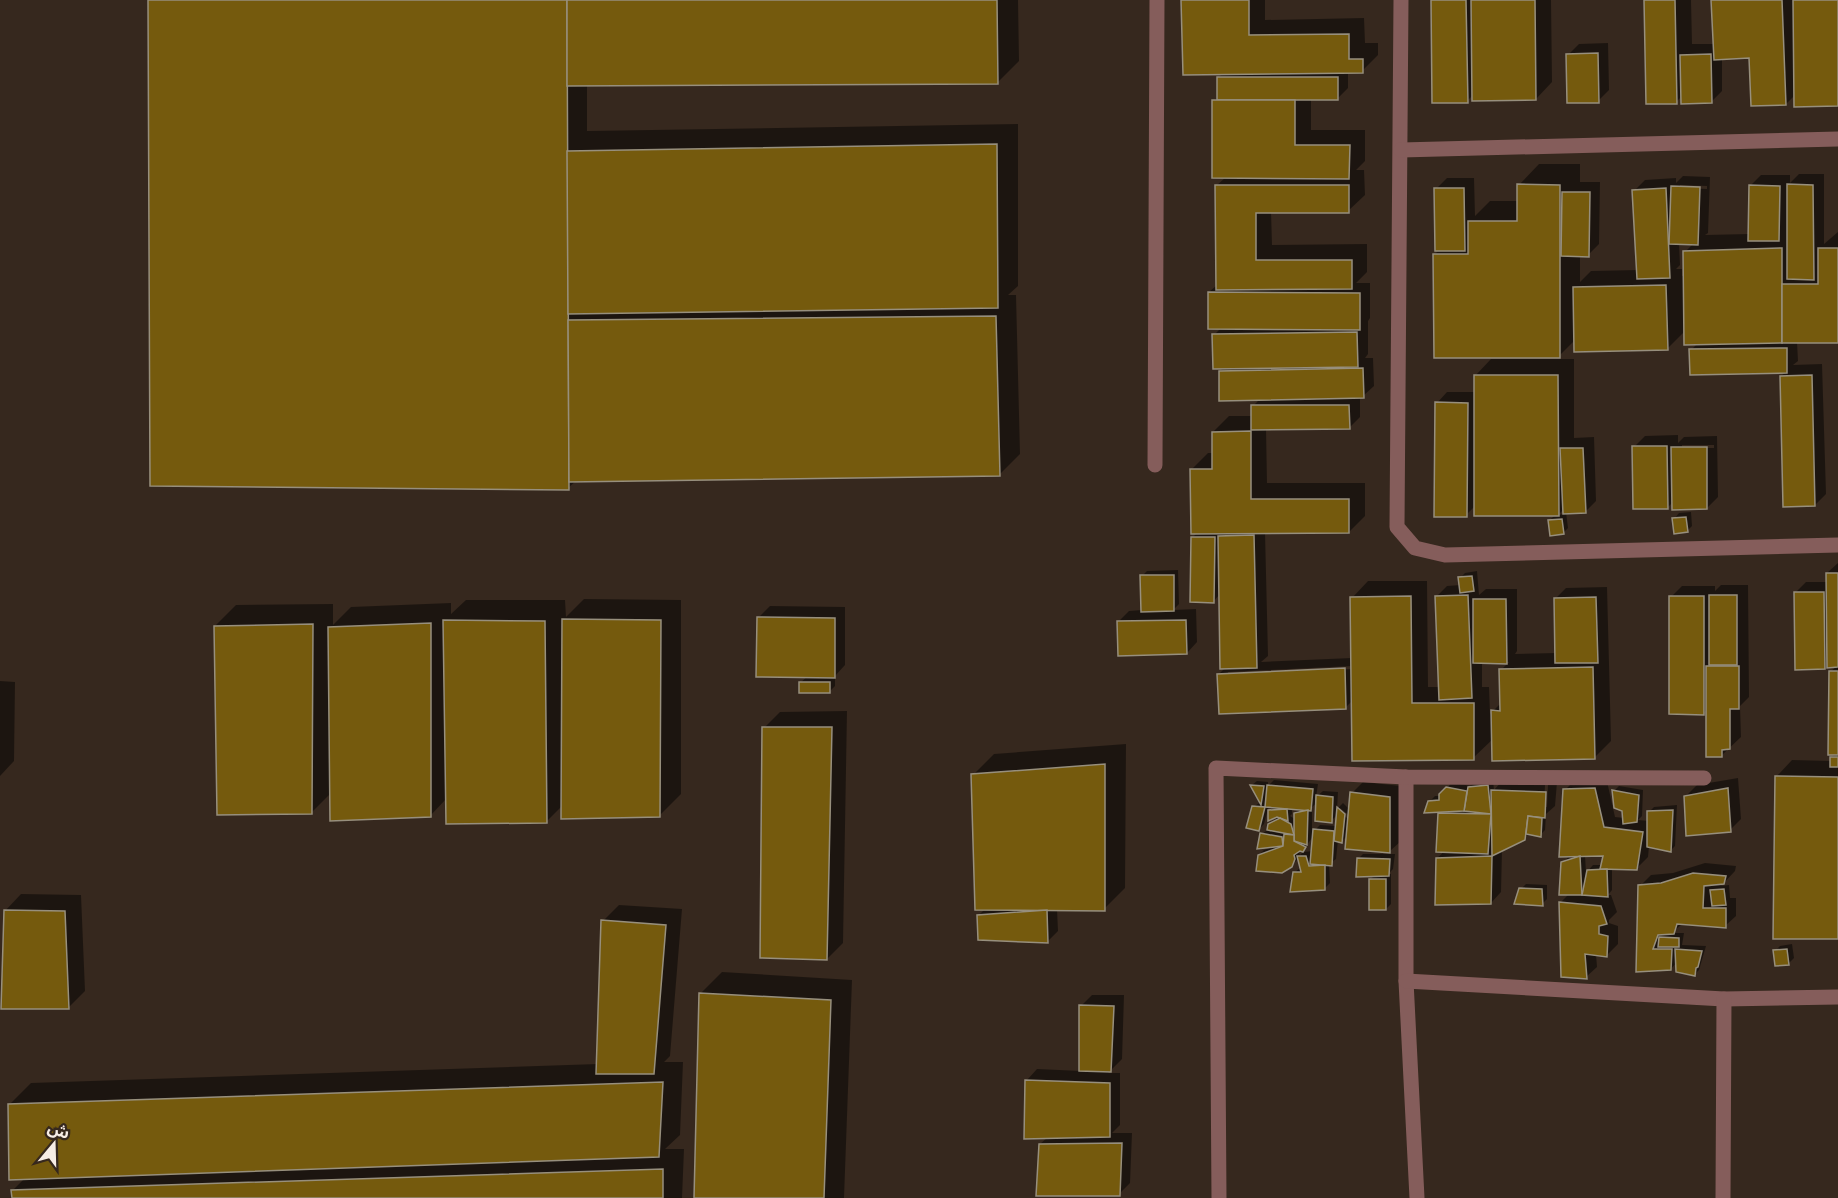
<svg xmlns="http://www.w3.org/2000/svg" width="1838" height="1198" viewBox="0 0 1838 1198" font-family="Lora,'Noto Sans Arabic',serif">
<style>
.shadow{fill:#0007;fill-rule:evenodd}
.building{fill:#755a0d;stroke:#978f7d;stroke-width:1.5}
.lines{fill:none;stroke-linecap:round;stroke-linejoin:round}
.lane{stroke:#855d5b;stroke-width:15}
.street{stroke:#855d5b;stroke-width:15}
</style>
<rect width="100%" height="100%" fill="#36281e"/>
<!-- shadow -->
<g class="shadow">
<path d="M150,0H1018L1019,61L998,82L587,85V131L1018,124V286L1008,295H1016L1020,454L999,475L577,480L568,488Z"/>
<path d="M1183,0H1265V20L1364,18L1365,43H1378V55L1362,71H1348V88L1337,99H1311V130H1365V161L1356,170H1364L1365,195L1348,211H1271L1272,245L1367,244V272L1356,283H1370V318L1368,321V354L1365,358H1373L1374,386L1363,396L1360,397V417L1349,428H1266L1267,483H1365V516L1349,532H1265L1268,656L1261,662L1352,658V598L1368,581H1427L1428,687H1440L1436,597L1447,586L1461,585L1460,578L1465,573L1477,571L1479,595L1486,589H1517V651L1515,654L1556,653L1555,599L1566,588L1607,587L1611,741L1595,757L1493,739L1473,758L1353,700L1346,707L1219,674L1226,667L1220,594L1213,602L1192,538L1197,533L1192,469L1208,453H1213V432L1229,416H1253V406L1260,399L1220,371L1224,367L1214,335L1221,328L1209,292L1217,285L1216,186L1226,177L1214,101L1219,96V77L1223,73ZM1482,662H1509L1501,670L1502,702L1490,714L1489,687H1482ZM1352,666V669L1228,675V672Z"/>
<path d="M1432,0H1551L1552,82L1536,99L1473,95L1467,101Z"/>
<path d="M1646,0H1691L1692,44H1714L1713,0H1838V105L1796,94L1786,104L1751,57L1722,58V91L1711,102L1682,96L1676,102Z"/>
<path d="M1608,43L1609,90L1598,101L1568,55L1579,44Z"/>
<path d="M1539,164H1580V182H1600L1599,244L1588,255H1580V282L1591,271L1638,270L1634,191L1645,180L1676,178V183L1683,176L1710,177L1708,233L1705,235L1749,234L1750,186L1761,175H1790V183L1799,174H1824V244L1838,232V342H1797L1798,361L1793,365L1822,364L1826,494L1815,505L1781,376L1786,372L1691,350L1698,343L1686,330L1667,349L1575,340L1559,356L1435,254L1440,249L1436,189L1447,178H1474L1475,216L1490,201H1519V185ZM1680,185L1707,186V189L1680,188ZM1679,243L1693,244L1685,252V276H1682V269H1676L1680,265Z"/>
<path d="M1491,359H1574V438L1594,437L1596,501L1585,512H1566L1568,528L1563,533L1550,520L1555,515L1475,506L1466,515L1437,403L1447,392H1475V376ZM1564,509V514L1558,515Z"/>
<path d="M1678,435V443L1684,437L1717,436L1718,497L1707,508L1674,501L1668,507L1634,447L1645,436ZM1682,445H1714V448H1682Z"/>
<path d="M1691,512L1692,526L1687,531L1674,519L1679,513Z"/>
<path d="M1838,563V938L1776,777L1792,760L1832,761V757L1835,754L1830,672L1837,666H1827L1825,668L1795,593L1806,582H1827V573Z"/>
<path d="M1178,570L1179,604L1173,610L1196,609L1197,642L1187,653L1118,622L1129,611L1142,610V576L1147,571Z"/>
<path d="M1721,585H1748L1749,697L1740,706L1741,737L1722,755L1708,709L1703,713L1671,597L1682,586H1715V591Z"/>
<path d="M584,599L681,600V794L660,815L563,805L546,822L447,798L430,816L331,793L311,813L215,626L236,605L333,604V625L351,607L451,603V614L466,600H565L566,617Z"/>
<path d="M770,606L845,607V665L835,676V686L829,692L801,682L808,676L759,617Z"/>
<path d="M0,681L15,682L14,761L0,776Z"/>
<path d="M847,711L843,943L827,959L764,728L780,712Z"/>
<path d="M1126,744L1125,888L1104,909H1057L1058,931L1047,942L978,916L986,908L973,775L994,754Z"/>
<path d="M1606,777L1615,817L1624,818L1623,810L1614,791L1619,786L1643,790L1642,816L1638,820L1649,821V812L1654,807L1677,805L1675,846L1670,851L1649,846L1648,857L1637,868H1612V890L1608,895H1611L1617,912L1609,920V923L1618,926V944L1607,955L1596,954L1597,967L1586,977L1561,902L1569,894L1563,863L1570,855L1565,790L1576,779ZM1585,855H1605L1602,865H1593L1586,873Z"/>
<path d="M1738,778L1741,819L1730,830L1686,796L1697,785Z"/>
<path d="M1274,780L1318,784L1316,797L1323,791L1338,792L1337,809L1343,803L1350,810L1352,793L1363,782L1401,786V841L1390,851L1348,835L1342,841L1338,840L1336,859L1329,864L1330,883L1325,888L1294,873L1301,867L1299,858L1291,866L1259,855L1264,850L1273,847L1262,834L1269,829L1270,824L1280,815L1270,810L1274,806L1269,805L1264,824L1259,829L1253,807L1261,802L1252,785L1257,781L1268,782V786ZM1318,802L1331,821L1337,815L1336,826L1320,825L1315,830L1313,851L1303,852L1300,855L1298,850H1303L1312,838V807ZM1292,807L1300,808L1295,813V819L1290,816L1292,814ZM1340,808L1351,817L1349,820L1340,812Z"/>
<path d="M1493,780L1494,790L1503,780L1557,782L1555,806L1546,814L1545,830L1540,835L1529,833L1524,839L1502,850L1501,892L1491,903L1437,858L1445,851L1439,814L1443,811L1429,802L1435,796H1441L1452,782L1470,786L1474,782ZM1545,785H1548L1547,807H1544Z"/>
<path d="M1363,854H1395L1393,869L1388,874H1391V904L1386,909L1371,879L1375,875L1358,859Z"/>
<path d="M1705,863L1736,866L1735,871L1721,886L1729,885L1730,898H1736V916L1725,926L1683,923L1672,933H1684L1682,945L1706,946L1699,970L1694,975L1677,962L1671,969L1637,971L1640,886L1651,875L1673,873Z"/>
<path d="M1526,884L1547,885V899L1542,904L1521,889Z"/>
<path d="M21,894L81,895L85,991L69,1007L5,911Z"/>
<path d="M619,905L682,909L670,1056L664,1062H683L680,1135L665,1149H684L682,1198H13V1190L25,1178L10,1104L31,1083L598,1064L603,921Z"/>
<path d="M1792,944L1794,958L1789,963L1775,951L1780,946Z"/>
<path d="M722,972L852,980L844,1198H695L701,993Z"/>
<path d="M1092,995H1124L1122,1059L1108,1073H1120V1125L1112,1133H1132L1130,1183L1119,1194L1040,1144L1048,1137L1027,1080L1037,1069L1081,1071V1006Z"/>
</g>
<!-- building -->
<g class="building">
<path d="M148,0H567L569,490L150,486Z"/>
<path d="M567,0H997L998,84L567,86Z"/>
<path d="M1181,0H1249V35L1349,34V59H1363V73L1183,75Z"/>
<path d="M1431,0H1466L1468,103H1432Z"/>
<path d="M1471,0H1535L1536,100L1472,101Z"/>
<path d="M1644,0H1675L1677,104H1646Z"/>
<path d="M1711,0H1782L1786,105L1751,106L1749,58L1714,60Z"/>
<path d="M1793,0H1838V106L1794,107Z"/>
<path d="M1598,53L1599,103H1567L1566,54Z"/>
<path d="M1711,54L1712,103L1681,104L1680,55Z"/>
<rect x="1217" y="77" width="121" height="23"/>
<path d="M1212,100H1295V145H1350L1349,179L1212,178Z"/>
<path d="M997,144L998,308L568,314L567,151Z"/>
<path d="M1517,184L1560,185V358H1434L1433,254H1468V221H1517Z"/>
<path d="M1787,184L1813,185L1814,280L1787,279Z"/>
<path d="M1215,185H1349V213H1256V260H1352V289L1216,290Z"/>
<path d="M1749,185L1780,186L1779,241H1748Z"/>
<path d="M1671,186L1700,187L1698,245L1669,244Z"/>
<path d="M1434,188H1464L1465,251H1435Z"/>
<path d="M1666,188L1670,278L1637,279L1632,190Z"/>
<path d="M1562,192H1590L1589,257L1561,256Z"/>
<path d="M1782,248V343L1684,345L1683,251Z"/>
<path d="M1818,248H1838V343H1782V284H1818Z"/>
<path d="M1666,285L1668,350L1574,352L1573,287Z"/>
<path d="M1208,292L1360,293V330L1208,329Z"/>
<path d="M996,316L1000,476L569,482L568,320Z"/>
<path d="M1357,332L1358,367L1213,369L1212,334Z"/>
<path d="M1787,348V373L1690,375L1689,349Z"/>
<path d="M1363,368L1364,398L1219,401V371Z"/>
<path d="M1474,375H1558L1559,516H1474Z"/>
<path d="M1812,375L1815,506L1783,507L1780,376Z"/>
<path d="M1435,402L1468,403L1467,517H1434Z"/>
<path d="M1251,405H1349L1350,429L1251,430Z"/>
<path d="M1251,431V499H1349V533L1191,534L1190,469H1212V432Z"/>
<path d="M1632,446H1667L1668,509H1633Z"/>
<path d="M1671,447H1707V509L1672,510Z"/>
<path d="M1560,448H1583L1586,513L1563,514Z"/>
<path d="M1686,517L1688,532L1674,534L1672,518Z"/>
<path d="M1562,519L1564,534L1550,536L1548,520Z"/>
<path d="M1254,535L1257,668L1220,669L1218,536Z"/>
<path d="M1191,537H1215L1214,603L1190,602Z"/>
<path d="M1826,573H1838V667L1827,668Z"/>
<path d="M1140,575H1174V611L1141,612Z"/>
<path d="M1472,576L1474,591L1460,593L1458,577Z"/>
<path d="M1794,592H1824L1825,669L1795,670Z"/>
<path d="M1468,595L1472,698L1439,700L1435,596Z"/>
<rect x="1709" y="595" width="28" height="70"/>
<path d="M1411,596L1412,703H1474V760L1352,761L1350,597Z"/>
<path d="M1669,596H1704V715L1669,714Z"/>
<path d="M1596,597L1598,663H1555L1554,598Z"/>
<path d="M1473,599H1506L1507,664L1473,663Z"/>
<path d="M757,617L835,618V678L756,677Z"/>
<path d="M562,619L661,620L660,817L561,819Z"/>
<path d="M443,620L545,621L547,823L446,824Z"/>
<path d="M1186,620L1187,654L1118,656L1117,621Z"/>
<path d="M431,623V817L330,821L328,627Z"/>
<path d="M313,624L312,814L217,815L214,626Z"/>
<path d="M1706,666H1739V709H1730V749L1722,750V757H1706Z"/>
<path d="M1593,667L1595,759L1492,761L1491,710L1500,711L1499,669Z"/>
<path d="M1345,668L1346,709L1219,714L1217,674Z"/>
<path d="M1829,671H1838V755H1828Z"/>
<rect x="799" y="682" width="31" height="11"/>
<path d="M762,727H832L827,960L760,958Z"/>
<rect x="1830" y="757" width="8" height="10"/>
<path d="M1105,764V911L975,910L971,774Z"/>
<path d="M1775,776L1838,777V939H1773Z"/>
<path d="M1250,785L1264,786L1261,805Z"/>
<path d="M1267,785L1313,789L1311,811L1265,807Z"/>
<path d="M1488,785L1491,814L1464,811L1468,787Z"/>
<path d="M1446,787L1467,791L1464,811L1424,813L1428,801L1439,800V794Z"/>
<path d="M1595,788L1604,827L1643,832L1637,870L1600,869L1603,856L1559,857L1563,789Z"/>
<path d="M1728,788L1731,832L1686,836L1684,796Z"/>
<path d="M1491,790L1546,792L1545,818L1528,816L1525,840L1492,856Z"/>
<path d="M1612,790L1639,795L1637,822L1623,824L1622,811L1614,808Z"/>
<path d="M1350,792L1390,797V853L1345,849Z"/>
<path d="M1316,795L1333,797L1332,823L1315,821Z"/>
<path d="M1252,806L1265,807L1259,831L1246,828Z"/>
<path d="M1337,807L1345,814L1342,843L1334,841Z"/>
<path d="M1287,809L1288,821L1277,817L1268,821V810Z"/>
<path d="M1308,810L1307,845L1294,841V813Z"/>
<path d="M1673,810L1671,852L1647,847V811Z"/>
<path d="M1438,813L1491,814L1488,854L1436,852Z"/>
<path d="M1528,816L1542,818L1541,837L1526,834Z"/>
<path d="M1280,818L1291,824L1294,835L1267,830L1268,824Z"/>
<path d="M1313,829L1334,831L1332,866L1310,864Z"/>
<path d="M1260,833L1282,837L1283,846L1257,849Z"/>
<path d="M1284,834L1294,835V841L1306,847L1303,852L1300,851L1294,855L1295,859L1292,867L1282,873L1256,871L1258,855L1283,846Z"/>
<path d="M1297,856H1306L1309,866L1325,865V890L1290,892L1293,872H1301Z"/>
<path d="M1492,856L1491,904L1435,905L1436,858Z"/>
<path d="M1580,856L1582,895H1559L1561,862Z"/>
<path d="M1357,858L1390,859L1389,876L1356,877Z"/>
<path d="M1607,869L1608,897L1582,895L1587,870Z"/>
<path d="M1693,873L1726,876L1724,884L1704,886L1703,908H1726V928L1677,924L1674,934L1658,935L1653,949H1672L1671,970L1636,972L1638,885L1661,883Z"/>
<rect x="1369" y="879" width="17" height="31"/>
<path d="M1519,888L1542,889L1543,906L1514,904Z"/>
<path d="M1724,889L1726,905L1712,906L1710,890Z"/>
<path d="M1559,902L1601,906L1607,924L1599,926V934L1608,936L1607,957L1585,954L1587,979L1561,977Z"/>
<path d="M4,910L65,911L69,1009H1Z"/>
<path d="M1047,910L1048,943L978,940L977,915Z"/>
<path d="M601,920L666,925L654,1074H596Z"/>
<path d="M1659,937L1679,938V947H1658Z"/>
<path d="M1675,949L1702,951L1698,967L1696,968L1695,976L1676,972Z"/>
<path d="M1787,949L1789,965L1775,966L1773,950Z"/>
<path d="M699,993L831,1000L824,1198H694Z"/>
<path d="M1079,1005L1114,1006L1111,1072L1079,1071Z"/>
<path d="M1025,1080L1110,1083V1137L1024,1139Z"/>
<path d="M663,1082L659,1157L9,1180L8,1104Z"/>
<path d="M1122,1143L1120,1196H1036L1039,1144Z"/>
<path d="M663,1169V1198H12L11,1190Z"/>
</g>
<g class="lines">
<!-- lane -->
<path class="lane" d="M1155,465L1157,0"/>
<!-- street -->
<g class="street">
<path d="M1401,0L1397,527L1415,548L1445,555L1838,545"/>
<path d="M1401,150L1838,139"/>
<path d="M1406,777V981L1417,1198"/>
<path d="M1406,981L1724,999L1838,997"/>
<path d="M1219,1198L1216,768L1406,777L1704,778"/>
<path d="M1723,1198L1724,999"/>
</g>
</g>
<!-- north arrow -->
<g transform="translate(54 1144) rotate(19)" stroke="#36281e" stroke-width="4.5" paint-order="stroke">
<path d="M0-4.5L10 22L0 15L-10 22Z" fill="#f7ede6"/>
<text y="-9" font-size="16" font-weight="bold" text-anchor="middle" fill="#f7ede6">ش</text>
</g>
</svg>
